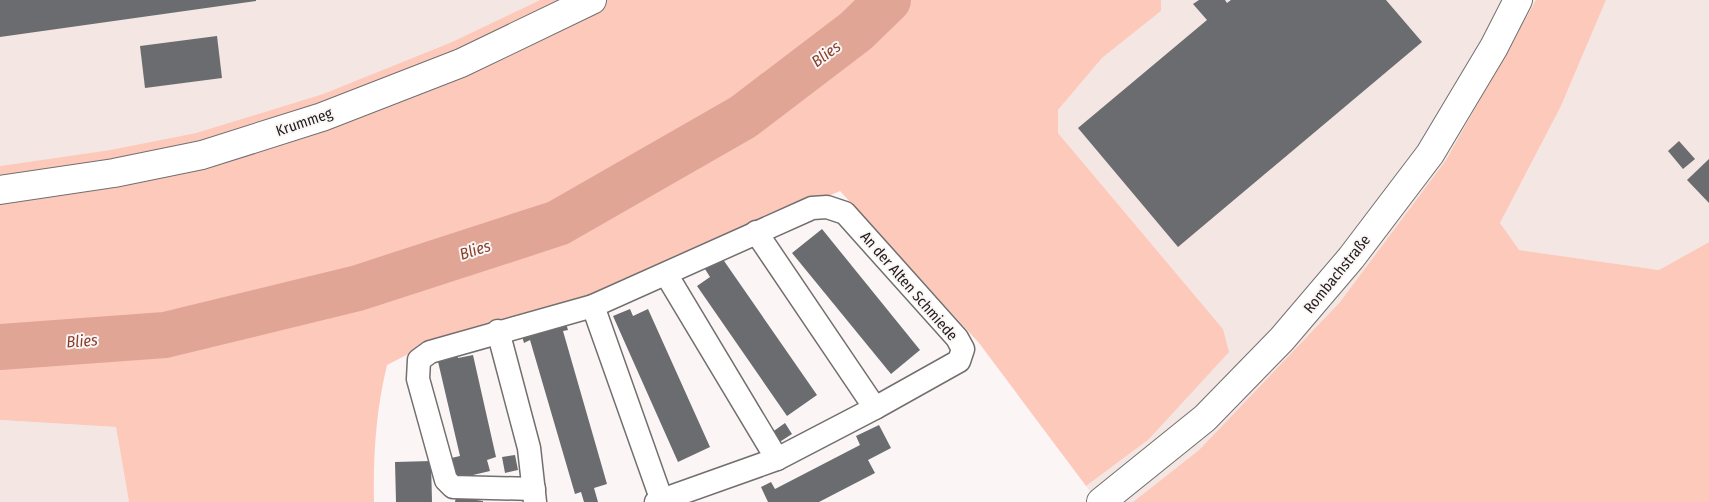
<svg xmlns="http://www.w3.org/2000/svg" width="1709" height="502" viewBox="0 0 1709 502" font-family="'Fira Sans Condensed',sans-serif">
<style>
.built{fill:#f3e6e3}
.green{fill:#fcc9bb}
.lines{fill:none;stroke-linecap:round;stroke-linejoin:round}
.river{stroke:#e1a595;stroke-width:46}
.building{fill:#6b6c6f}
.street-casing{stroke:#726f6e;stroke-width:25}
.secondary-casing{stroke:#726f6e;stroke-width:30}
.street{stroke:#fff;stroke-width:22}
.secondary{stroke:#fff;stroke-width:28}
.labels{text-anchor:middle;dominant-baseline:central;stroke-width:4;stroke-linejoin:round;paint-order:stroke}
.street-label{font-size:15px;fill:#1e1c1c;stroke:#fbf6f5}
.water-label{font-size:16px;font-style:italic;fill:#873e2b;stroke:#fbf6f5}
</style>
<rect width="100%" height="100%" fill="#fbf6f5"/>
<!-- built -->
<g class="built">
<path d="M0,0H540L452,42L323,94L196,133L110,150L0,166Z"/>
<path d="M1161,0H1536L1446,160L1340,302L1199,450L1133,502H1098L1086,486L1148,440L1223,329L1058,133V110L1102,58L1161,11Z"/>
<path d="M1606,0H1709V242L1659,270L1518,250L1500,223L1561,106Z"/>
<path d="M0,420L116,427L129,502H0Z"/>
</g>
<!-- green -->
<g class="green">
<path d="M540,0H1161V11L1102,58L1058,110V133L1223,329L1229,352L1148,440L1086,486L979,343L840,191L591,301L426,345L387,365C376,410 373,456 374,502H129L116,427L0,420V166L110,150L196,133L323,94L452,42Z"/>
<path d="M1536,0H1606L1561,106L1500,223L1519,250L1659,270L1709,242V502H1133L1199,450L1340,302L1446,160Z"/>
</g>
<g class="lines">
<!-- river -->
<path class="river" d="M0,347L165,335L358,288L558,223L743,117L856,31L888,0"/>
</g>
<!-- building -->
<g class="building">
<path d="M0,0H256V1L0,37Z"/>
<path d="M1199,0H1225L1227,3L1231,0H1386L1422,42L1178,247L1078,128L1207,20L1193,4Z"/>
<path d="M217,36L222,78L145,88L140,46Z"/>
<path d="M1679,141L1695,159L1683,169L1668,151Z"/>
<path d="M1709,159V203L1687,180Z"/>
<path d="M822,229L920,350L891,374L792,253Z"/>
<path d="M722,258L817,395L787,416L697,286L710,277L705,269Z"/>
<path d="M630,309L633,316L648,309L710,447L678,462L613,316Z"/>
<path d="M565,320L568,330L563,331L607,484L594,488L598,502H584L581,492L575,494L530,340L524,343L521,333Z"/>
<path d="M456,349L458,358L473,355L496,457L487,460L490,471L452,480L447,459L460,456L436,353Z"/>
<path d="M785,423L792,434L778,443L771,433Z"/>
<path d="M879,425L891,448L868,460L875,473L819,502H768L761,487L771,482L775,489L860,445L856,436Z"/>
<path d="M515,455L518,470L505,473L502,457Z"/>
<path d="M431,461L432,502H396L395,462Z"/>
<path d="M456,497L483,501V502H455Z"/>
</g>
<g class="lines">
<defs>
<g id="street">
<path d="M756,232L875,408"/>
<path d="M666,274L777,459"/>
<path d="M593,306L662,501"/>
<path d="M498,331L529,448L535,502"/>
<path d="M534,489L453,487L446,480L418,379L419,360L430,352L593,306L812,208L827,207L845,213L957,338L963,349L959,361L875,408L777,459L656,502"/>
</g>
<g id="secondary">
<path d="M0,190L114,173L202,155L322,117L461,63L592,0"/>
<path d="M1101,502L1205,418L1282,339L1351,258L1430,154L1494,47L1518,0"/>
</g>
</defs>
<!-- street casing -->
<use href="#street" class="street-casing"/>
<!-- secondary casing -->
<use href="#secondary" class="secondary-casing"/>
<!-- street -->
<use href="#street" class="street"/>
<!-- secondary -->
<use href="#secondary" class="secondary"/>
</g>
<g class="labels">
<!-- street labels -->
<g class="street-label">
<text transform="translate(304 122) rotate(-19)">Krummeg</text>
<text transform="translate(1337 274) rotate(-51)">Rombachstraße</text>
<text transform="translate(909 286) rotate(49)">An der Alten Schmiede</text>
</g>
<!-- water labels -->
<g class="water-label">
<text transform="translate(826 54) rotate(-37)">Blies</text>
<text transform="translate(475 250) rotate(-18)">Blies</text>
<text transform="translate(82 341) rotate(-4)">Blies</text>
</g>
</g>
</svg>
